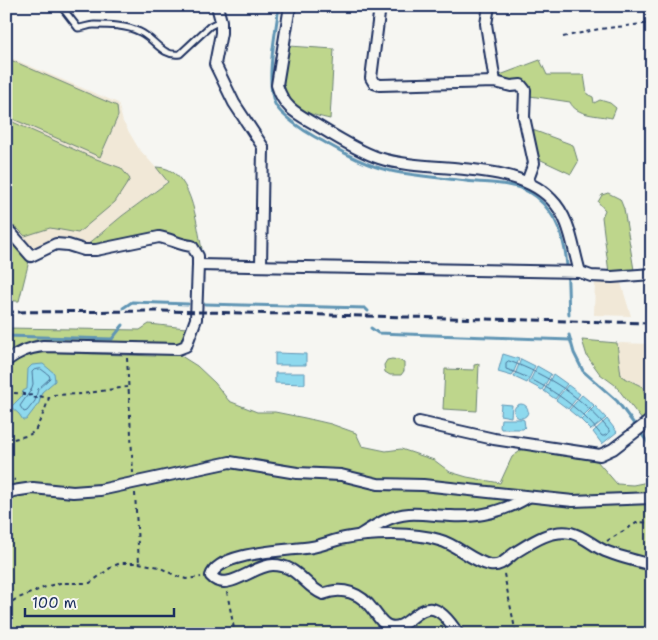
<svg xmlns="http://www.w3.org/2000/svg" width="658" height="640" viewBox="0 0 658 640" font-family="'Shantell Sans',sans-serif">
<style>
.built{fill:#f1e8d7}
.green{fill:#bed68c;stroke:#6c8275}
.water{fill:#8ed9ee;stroke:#6095b4}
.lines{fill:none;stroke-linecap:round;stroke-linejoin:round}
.shore{stroke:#497398;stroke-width:1}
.stream{stroke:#6095b4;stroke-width:3}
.service-casing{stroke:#1b2f5e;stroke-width:9}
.minor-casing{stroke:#1b2f5e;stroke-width:14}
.path{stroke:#1b2f5e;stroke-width:2;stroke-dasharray:4 4;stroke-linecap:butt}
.service{stroke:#f6f6f2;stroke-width:5}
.minor{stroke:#f6f6f2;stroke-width:10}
.rail{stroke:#1b2f5e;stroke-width:3;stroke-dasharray:8 4;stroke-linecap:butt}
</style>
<rect width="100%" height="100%" fill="#f6f6f2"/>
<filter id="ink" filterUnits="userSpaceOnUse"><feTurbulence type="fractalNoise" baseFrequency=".02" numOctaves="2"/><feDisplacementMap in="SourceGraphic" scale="10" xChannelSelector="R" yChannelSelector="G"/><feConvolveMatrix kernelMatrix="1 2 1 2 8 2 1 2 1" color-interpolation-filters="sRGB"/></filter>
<g filter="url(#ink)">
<!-- built -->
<g class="built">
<path d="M6,56L118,103L123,122L139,149L168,181L122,216L86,246L56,241L32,250L6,227Z"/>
<path d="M595,279L620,280L631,316L594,315Z"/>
<path d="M617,343L652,344V412L649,414L643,387L621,376Z"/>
</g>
<!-- green -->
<g class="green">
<path d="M289,46L334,49L330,119C311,115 287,108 284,86C282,74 287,58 289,46Z"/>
<path d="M6,58L117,106L118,116L100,157L6,116Z"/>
<path d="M540,60L547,75H584L587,94L593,97L594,103L600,100L610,103L616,108L612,118C598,115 576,116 570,102L530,96L528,84L508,83L500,75Z"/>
<path d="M6,119L91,157L121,168L130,179L115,202L78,233L50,228L25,236L17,228L6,223Z"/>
<path d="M530,129L573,145L578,162L571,174L539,159Z"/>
<path d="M156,167C192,167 196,222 202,249L194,245L161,234L97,246H86L122,216L168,182Z"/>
<path d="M608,193L620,199L624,209L634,270L609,273L602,217L605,210L598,202L602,195Z"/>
<path d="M6,236L10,239L29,261L19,301H6Z"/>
<path d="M149,324L186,328L188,334L178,354L197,366L215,383L229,401L257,412H275L305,418L331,424L356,433L362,446L386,451L401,449L434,460L450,472L467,477L500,483L512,457L523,449L597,461L617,484L633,485L648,482L652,476V634H6V366L35,352L155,356L139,342L36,340L6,355V328L140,330Z"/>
<path d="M582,340L617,343L621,376L643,387L649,414L642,420L615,385L600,374L587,356Z"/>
<path d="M392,359L399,360L404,363V371L401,375H390L385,372L384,365L387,360Z"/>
<path d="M479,364L477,411L443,409L445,369L474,370V365Z"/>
</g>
<!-- water -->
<g class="water">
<path d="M275,353L306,354V365H275Z"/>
<path d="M503,354L519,359L512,376L498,372Z"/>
<path d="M521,359L535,366L527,383L514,377Z"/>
<path d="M43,364L54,373L55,381L42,392L39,403L26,420H23L19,414L11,407L21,397L23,391L27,389L28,369L32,365Z"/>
<path d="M537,366L551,374L542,390L529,383Z"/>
<path d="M275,373H305V384L275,383Z"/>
<path d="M553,374L567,384L555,399L544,391Z"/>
<path d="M568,385L580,394L568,409L556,400Z"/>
<path d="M582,395L594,405L580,419L569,410Z"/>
<circle cx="521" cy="411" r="7"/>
<path d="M501,404L512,405L511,417L500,415Z"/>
<path d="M595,406L606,418L591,430L581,420Z"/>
<path d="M501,419H522L524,420L525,427L523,429H501L500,427Z"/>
<path d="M607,419L617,432L602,444L593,432Z"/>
</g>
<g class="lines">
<!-- shore -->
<g class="shore">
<path d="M509,361C548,375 582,397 609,430V433L604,436H602C577,404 543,382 506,369V363Z"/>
<path d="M41,369L49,375L50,378L38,389L35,401L27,411L24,412L20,406L31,390L33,384L32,372L34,370Z"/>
</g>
<!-- stream -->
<g class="stream">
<path d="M279,6C276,31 265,81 275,104C280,115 304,131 315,137C339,150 363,165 391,171C415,176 441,178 466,181C500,185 526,179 550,212C571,241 567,281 569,315"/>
<path d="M205,304L365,308L368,311"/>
<path d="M123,308L132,302L188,304"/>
<path d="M371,328L378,333L570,340"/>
<path d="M569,335L574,353L583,371L617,401L652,448"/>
<path d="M6,336L112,339L123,325"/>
</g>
<defs>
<path id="service" d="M61,6L78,28C84,28 88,25 94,25C109,25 126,25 140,32C155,39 162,57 180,54L210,26L220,21"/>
<g id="minor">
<path d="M217,6L221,21V33L215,64L234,103L263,147L261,266"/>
<path d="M290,6L277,85C284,109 298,114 318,126C336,137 360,152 379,158C429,174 513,159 551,199C571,219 572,246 580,272"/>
<path d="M380,6L371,78L374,83L380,85L495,82L511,86L521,85L525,90L524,117L534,163L527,182"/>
<path d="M489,6L486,24L495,82"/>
<path d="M6,230L11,233L31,256L56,244L68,245L84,250H96L159,237C171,239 180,245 192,246L198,256V265L196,319L186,346L178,349L43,346C28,348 18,352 6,361"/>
<path d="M198,265L580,272L591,276L612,277L652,274"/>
<path d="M419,422L494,439L600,455L613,449L652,419"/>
<path d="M6,495L13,491L33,488L73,492L100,490L230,462L297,473L341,475L378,484L423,485L573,501L652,498"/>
<path d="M360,535C374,526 391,515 409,514C422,513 437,516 451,516C477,518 506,511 528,497"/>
<path d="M458,634C423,578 414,634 389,626C382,624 378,616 373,610C361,593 342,586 323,594C304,586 298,565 273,565C253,565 227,594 211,576C219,551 289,551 312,547C323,545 334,540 345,538C371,533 414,532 439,540C458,545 471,561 490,565C502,567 507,558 516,552C532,542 551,529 571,533C584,536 593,546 605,551C620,557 636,561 652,565"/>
</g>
</defs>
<!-- service casing -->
<use href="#service" class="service-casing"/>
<!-- minor casing -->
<use href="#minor" class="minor-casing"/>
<!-- path -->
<g class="path">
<path d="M563,37L599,29L652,23"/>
<path d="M127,358L133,473"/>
<path d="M6,392L24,394V396L33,395V397L38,398V396L49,398"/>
<path d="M6,441L29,435L35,431L44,412L49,398L53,395L82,394L127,387"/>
<path d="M6,477L15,480"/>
<path d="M135,493L139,563"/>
<path d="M607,541L638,522L652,523"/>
<path d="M504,574L516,634"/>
<path d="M227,592L235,634"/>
<path d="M6,606L16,599L48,586L60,583H90L113,566L121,563H139L159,567L176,576L186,579L201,577"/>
</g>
<!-- service -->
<use href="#service" class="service"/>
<!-- minor -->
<use href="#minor" class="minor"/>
<!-- rail -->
<path class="rail" d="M6,312L162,311L652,323"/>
</g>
</g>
<!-- margin -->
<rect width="658" height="640" fill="none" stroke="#f6f6f2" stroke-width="25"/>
<rect x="12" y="12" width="633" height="615" fill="none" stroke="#1b2f5e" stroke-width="2" filter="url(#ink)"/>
<!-- scale -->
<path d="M25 608v8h149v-8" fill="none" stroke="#1b2f5e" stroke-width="2.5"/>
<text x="32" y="608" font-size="15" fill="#1b2f5e" stroke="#f6f6f2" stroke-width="4" paint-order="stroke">100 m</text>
</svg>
